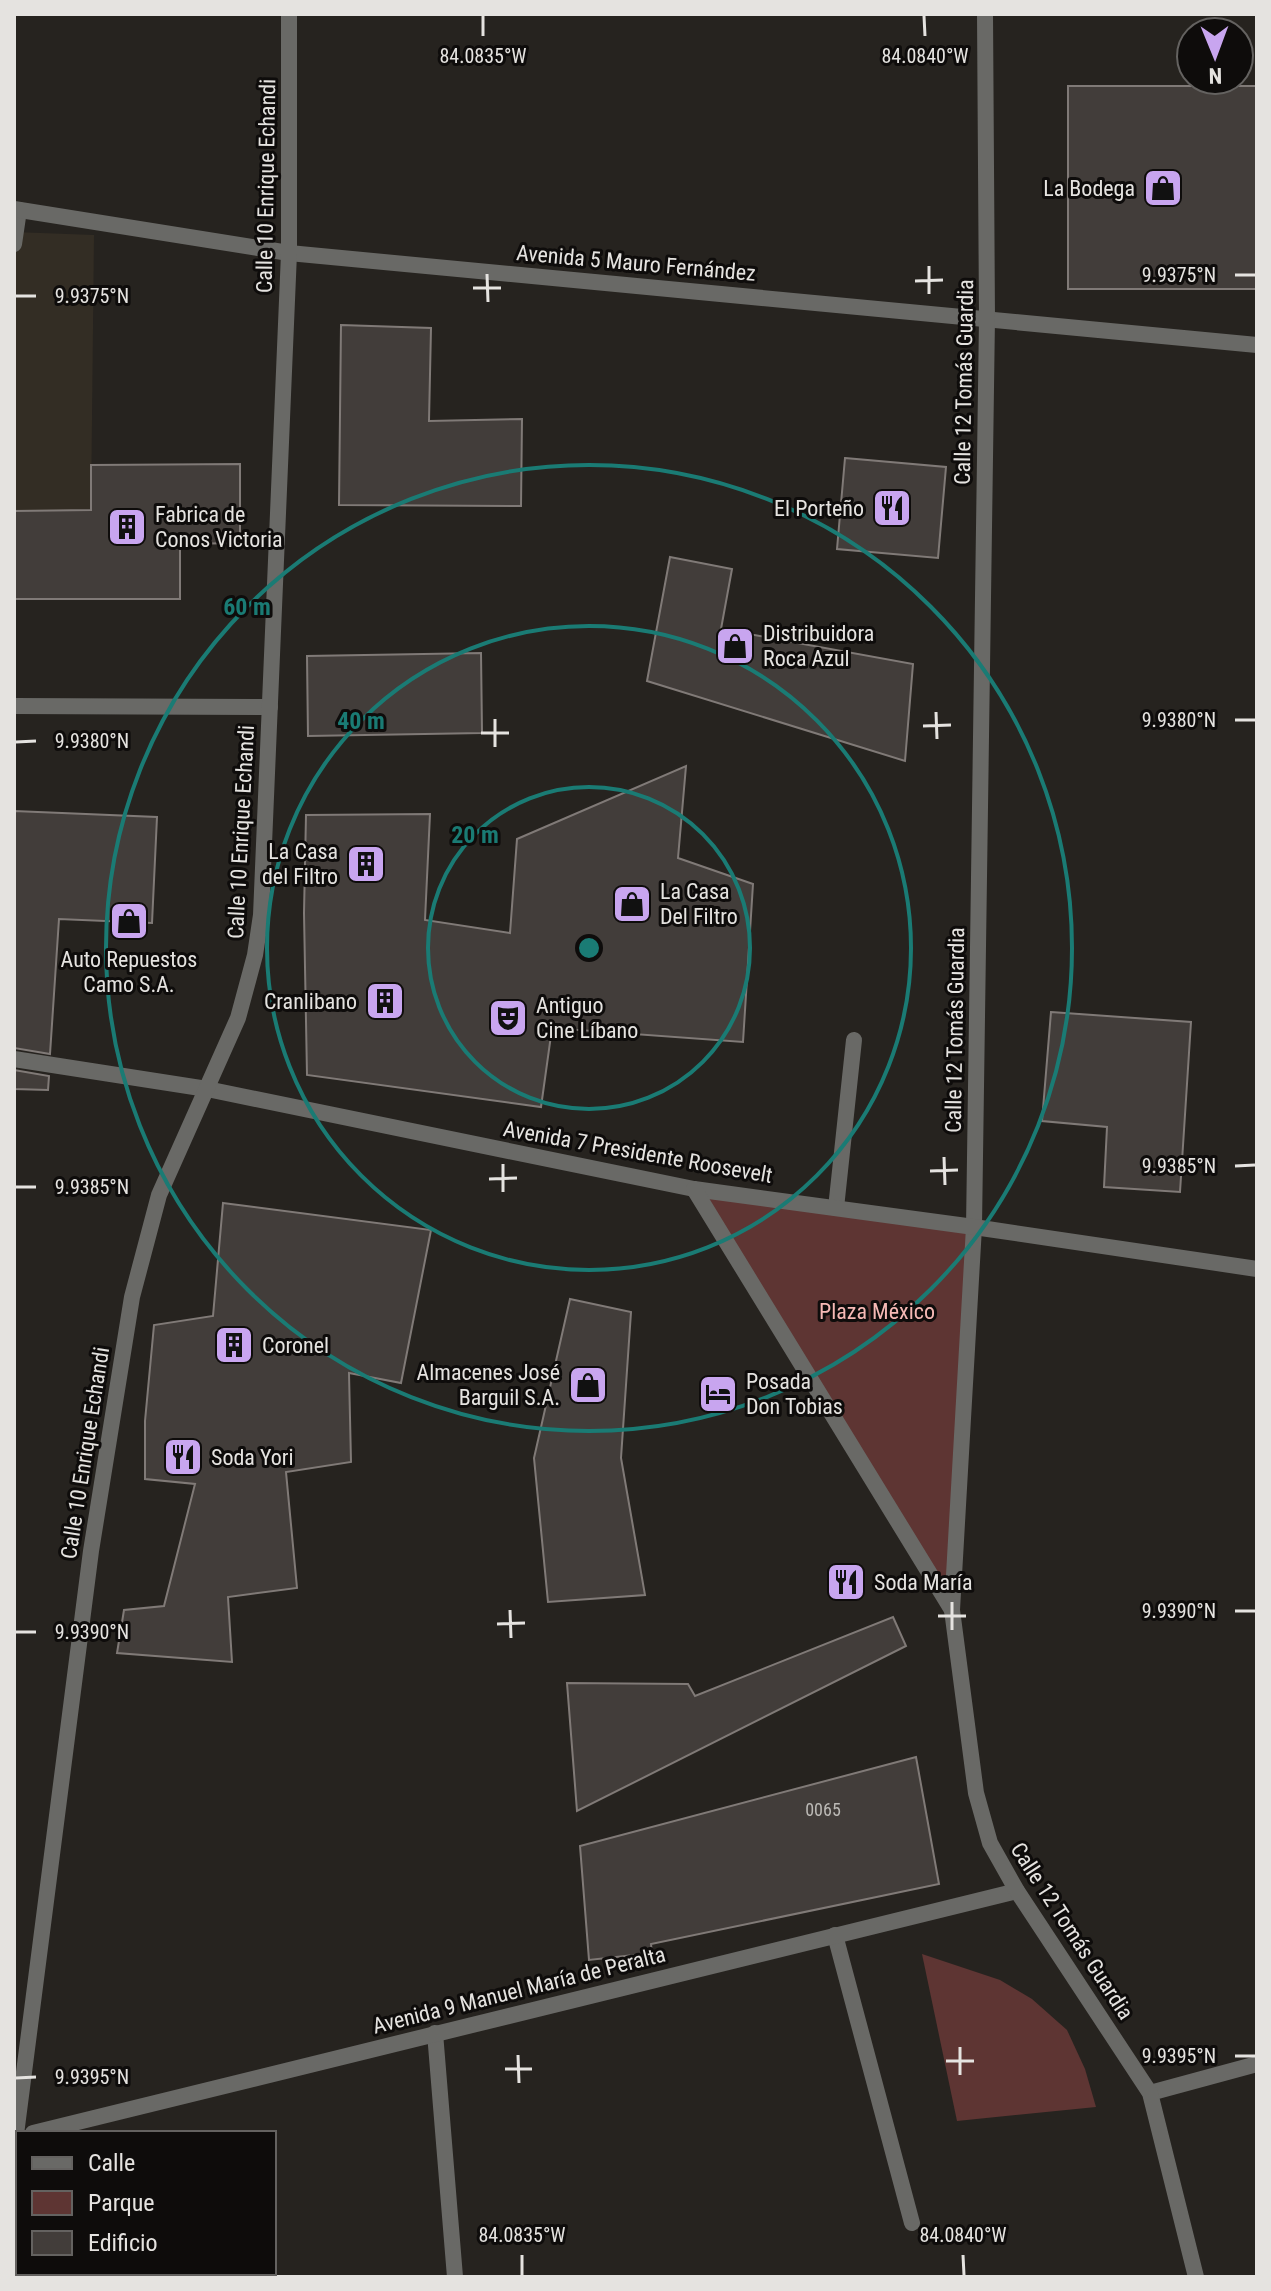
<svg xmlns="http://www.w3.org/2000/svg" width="1271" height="2291" viewBox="0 0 1271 2291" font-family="'Roboto Condensed',sans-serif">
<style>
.built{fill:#332d24}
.green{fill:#5e3533}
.building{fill:#423d3a;stroke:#807a77;stroke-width:2}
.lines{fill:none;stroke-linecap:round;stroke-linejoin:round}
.service{stroke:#696966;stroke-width:16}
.minor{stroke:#696966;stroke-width:16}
.tertiary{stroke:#696966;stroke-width:16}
.ticks{fill:none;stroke:#e5e3e0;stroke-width:3}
.ring{fill:none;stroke:#1a7b74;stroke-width:4}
.labels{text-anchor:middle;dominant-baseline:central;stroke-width:6;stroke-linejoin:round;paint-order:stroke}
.number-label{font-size:18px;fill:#bcbab6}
.street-label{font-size:22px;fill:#e5e3e0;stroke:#0e0c0b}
.poi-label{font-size:22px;fill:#e5e3e0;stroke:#0e0c0b;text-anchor:start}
.park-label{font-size:22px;fill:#f6b9b5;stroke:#0e0c0b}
.ticks-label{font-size:20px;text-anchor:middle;fill:#e5e3e0;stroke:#0e0c0b;stroke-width:6;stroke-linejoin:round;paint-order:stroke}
.centre{fill:#1a7b74;stroke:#0e0c0b;stroke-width:4}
.ring-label{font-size:24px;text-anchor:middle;font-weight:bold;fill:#1a7b74;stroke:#0e0c0b;stroke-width:6;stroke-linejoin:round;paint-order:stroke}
</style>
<rect width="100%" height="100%" fill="#26231f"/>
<!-- built -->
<path class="built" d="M14,232L94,235L91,510L14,511Z"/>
<!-- green -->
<g class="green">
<path d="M694,1189L974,1227L952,1610Z"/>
<path d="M922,1954L1000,1980L1032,1999L1067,2030L1085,2069L1096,2107L957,2121Z"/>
</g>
<!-- building -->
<g class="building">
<rect x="1068" y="86" width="189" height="203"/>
<path d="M341,325L431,328L429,421L522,419L521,506L339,505Z"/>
<path d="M845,458L946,467L938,558L837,549Z"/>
<path d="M240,464V543L180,544V599H14V511L91,510V465Z"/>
<path d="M670,557L732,569L721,629L913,664L905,761L647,681Z"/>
<path d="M481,653L482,733L308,736L307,656Z"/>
<path d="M686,766L678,858L753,884L743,1042L552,1028L541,1107L307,1075L304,913L306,815L430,814L425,920L510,933L517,839Z"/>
<path d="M14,811L157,817L152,923L59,919L50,1054L14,1048Z"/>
<path d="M1051,1012L1191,1022L1180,1192L1104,1187L1107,1127L1042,1121Z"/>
<path d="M14,1070L49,1076L48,1090L14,1089Z"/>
<path d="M223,1203L431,1230L401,1383L349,1373L351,1462L286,1472L297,1588L228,1597L232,1662L117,1653L124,1610L164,1606L195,1484L145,1479V1421L154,1325L213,1316Z"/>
<path d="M570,1299L631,1312L621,1458L645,1595L548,1602L534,1458Z"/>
<path d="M893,1617L906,1646L577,1811L567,1683L688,1684L695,1696Z"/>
<path d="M916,1757L939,1884L651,1944L652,1953L589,1960L580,1846Z"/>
</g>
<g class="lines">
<!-- service -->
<g class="service">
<path d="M14,244L19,210"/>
<path d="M14,706L270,707"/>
<path d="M836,1208L854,1040"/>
<path d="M835,1935L912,2223"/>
<path d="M435,2033L455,2277"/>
</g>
<!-- minor -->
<g class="minor">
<path d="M14,209L289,253L1257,345"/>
<path d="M1150,2093L1257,2064"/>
<path d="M33,2133L1017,1891"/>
</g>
<!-- tertiary -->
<g class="tertiary">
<path d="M985,14L987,318L974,1227L952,1610L976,1793L990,1843L1017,1891L1150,2093L1196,2277"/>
<path d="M14,1059L207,1089L694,1189L974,1227L1257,1269"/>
<path d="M694,1189L952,1610"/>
<path d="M14,2150L91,1551L132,1297L159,1195L238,1018L255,955L261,915L289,253V14"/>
</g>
</g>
<!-- ticks -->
<path class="ticks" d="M483,16V36M924,16L925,36M929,266V294M487,274L488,302M1235,275H1255M915,281L943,280M473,288H501M16,296H36M936,712L937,739M495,719V747M1235,720H1255M923,726L951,725M481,733H509M16,742L36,741M944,1157L945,1185M503,1164V1192M1235,1166L1255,1165M930,1171L958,1170M489,1179L517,1178M16,1187H36M952,1602V1630M510,1610L511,1638M1235,1611H1255M938,1616H966M497,1624L525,1623M16,1632H36M960,2047V2075M518,2055L519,2083M1235,2056H1255M946,2061H974M505,2069H532M16,2078L36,2077M522,2255V2275M963,2255L964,2275"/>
<!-- distance rings -->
<g class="ring">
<circle cx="589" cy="948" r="161"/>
<circle cx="589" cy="948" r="322"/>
<circle cx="589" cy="948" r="483"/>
</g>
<!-- icons -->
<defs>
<symbol id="shop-square" viewBox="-11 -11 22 22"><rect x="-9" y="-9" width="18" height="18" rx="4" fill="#c8a5ef" stroke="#0e0c0b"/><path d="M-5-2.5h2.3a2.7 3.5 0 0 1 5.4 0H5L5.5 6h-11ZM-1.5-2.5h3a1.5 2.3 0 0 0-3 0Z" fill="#111"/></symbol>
<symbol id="restaurant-square" viewBox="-11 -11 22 22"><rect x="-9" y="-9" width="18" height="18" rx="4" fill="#c8a5ef" stroke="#0e0c0b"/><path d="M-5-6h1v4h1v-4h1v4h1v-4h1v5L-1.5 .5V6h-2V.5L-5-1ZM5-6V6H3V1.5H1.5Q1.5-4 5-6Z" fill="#111"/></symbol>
<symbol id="building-square" viewBox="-11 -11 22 22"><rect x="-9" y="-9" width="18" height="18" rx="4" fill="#c8a5ef" stroke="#0e0c0b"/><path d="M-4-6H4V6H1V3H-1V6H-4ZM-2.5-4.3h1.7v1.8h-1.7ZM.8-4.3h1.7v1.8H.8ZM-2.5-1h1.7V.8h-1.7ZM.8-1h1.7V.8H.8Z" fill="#111"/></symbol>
<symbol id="theatre-square" viewBox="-11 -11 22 22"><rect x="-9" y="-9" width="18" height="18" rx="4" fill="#c8a5ef" stroke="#0e0c0b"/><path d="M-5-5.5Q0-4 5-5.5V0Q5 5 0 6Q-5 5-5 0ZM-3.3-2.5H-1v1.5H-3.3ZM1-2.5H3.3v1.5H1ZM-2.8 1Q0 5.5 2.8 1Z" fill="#111"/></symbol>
<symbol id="hotel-square" viewBox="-11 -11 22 22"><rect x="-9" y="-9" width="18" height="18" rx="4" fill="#c8a5ef" stroke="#0e0c0b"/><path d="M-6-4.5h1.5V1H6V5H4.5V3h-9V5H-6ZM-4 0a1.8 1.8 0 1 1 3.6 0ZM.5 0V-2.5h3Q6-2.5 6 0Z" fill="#111"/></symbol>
</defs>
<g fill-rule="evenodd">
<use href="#shop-square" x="1141" y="166" width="44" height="44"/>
<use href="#restaurant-square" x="870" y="486" width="44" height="44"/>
<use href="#building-square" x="105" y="505" width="44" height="44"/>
<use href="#shop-square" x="713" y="624" width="44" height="44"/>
<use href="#building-square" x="344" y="842" width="44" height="44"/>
<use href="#shop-square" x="610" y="882" width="44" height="44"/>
<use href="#shop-square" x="107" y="899" width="44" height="44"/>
<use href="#building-square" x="363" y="979" width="44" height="44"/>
<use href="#theatre-square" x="486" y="996" width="44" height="44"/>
<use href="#building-square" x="212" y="1323" width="44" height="44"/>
<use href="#shop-square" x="566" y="1363" width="44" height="44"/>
<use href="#hotel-square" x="696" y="1372" width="44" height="44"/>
<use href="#restaurant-square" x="161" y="1435" width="44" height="44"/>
<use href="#restaurant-square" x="824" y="1560" width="44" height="44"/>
</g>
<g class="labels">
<!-- number labels -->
<g class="number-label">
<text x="823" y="1809">0065</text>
</g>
<!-- street labels -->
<g class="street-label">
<text transform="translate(266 186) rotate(-89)">Calle 10 Enrique Echandi</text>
<text transform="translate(636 263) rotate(5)">Avenida 5 Mauro Fernández</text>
<text transform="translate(964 382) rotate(-89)">Calle 12 Tomás Guardia</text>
<text transform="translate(241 832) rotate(-87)">Calle 10 Enrique Echandi</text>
<text transform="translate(955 1030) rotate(-89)">Calle 12 Tomás Guardia</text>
<text transform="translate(638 1152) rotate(10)">Avenida 7 Presidente Roosevelt</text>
<text transform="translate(85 1453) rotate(-81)">Calle 10 Enrique Echandi</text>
<text transform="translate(1072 1931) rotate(57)">Calle 12 Tomás Guardia</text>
<text transform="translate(519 1990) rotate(-14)">Avenida 9 Manuel María de Peralta</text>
</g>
<!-- poi labels -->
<g class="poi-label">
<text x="1135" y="188" text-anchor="end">La Bodega</text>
<text x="864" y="508" text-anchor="end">El Porteño</text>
<text x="155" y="514">Fabrica de<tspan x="155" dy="25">Conos Victoria</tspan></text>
<text x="763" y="633">Distribuidora<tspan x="763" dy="25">Roca Azul</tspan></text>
<text x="338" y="851" text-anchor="end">La Casa<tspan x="338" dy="25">del Filtro</tspan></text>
<text x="660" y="891">La Casa<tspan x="660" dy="25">Del Filtro</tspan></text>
<text x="129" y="959" text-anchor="middle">Auto Repuestos<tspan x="129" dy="25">Camo S.A.</tspan></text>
<text x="357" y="1001" text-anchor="end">Cranlibano</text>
<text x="536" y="1005">Antiguo<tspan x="536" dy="25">Cine Líbano</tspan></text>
<text x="262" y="1345">Coronel</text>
<text x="560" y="1372" text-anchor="end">Almacenes José<tspan x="560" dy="25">Barguil S.A.</tspan></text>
<text x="746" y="1381">Posada<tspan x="746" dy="25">Don Tobias</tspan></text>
<text x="211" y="1457">Soda Yori</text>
<text x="874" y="1582">Soda María</text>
</g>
<!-- park labels -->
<g class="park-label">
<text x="877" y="1311">Plaza México</text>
</g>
</g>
<g class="ticks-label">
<text x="483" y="63">84.0835°W</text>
<text x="925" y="63">84.0840°W</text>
<text x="1179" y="282">9.9375°N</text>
<text x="92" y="303">9.9375°N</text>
<text x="1179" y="727">9.9380°N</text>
<text x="92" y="748">9.9380°N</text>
<text x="1179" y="1173">9.9385°N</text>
<text x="92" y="1194">9.9385°N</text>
<text x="1179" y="1618">9.9390°N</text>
<text x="92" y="1639">9.9390°N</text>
<text x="1179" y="2063">9.9395°N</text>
<text x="92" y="2084">9.9395°N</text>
<text x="522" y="2242">84.0835°W</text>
<text x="963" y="2242">84.0840°W</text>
</g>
<circle cx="589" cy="948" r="12" class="centre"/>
<g class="ring-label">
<text x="247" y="615">60 m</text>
<text x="361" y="729">40 m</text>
<text x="475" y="843">20 m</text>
</g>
<!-- border -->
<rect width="1271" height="2291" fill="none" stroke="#e5e3e0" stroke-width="32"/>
<!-- legend -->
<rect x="16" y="2131" width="260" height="144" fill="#0e0c0b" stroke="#646260" stroke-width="2"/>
<rect x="32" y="2157" width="40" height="12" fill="#696966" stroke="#646260" stroke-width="2"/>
<text x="88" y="2171" font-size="24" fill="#e5e3e0">Calle</text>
<rect x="32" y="2191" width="40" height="24" fill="#5e3533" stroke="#646260" stroke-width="2"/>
<text x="88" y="2211" font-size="24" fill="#e5e3e0">Parque</text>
<rect x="32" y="2231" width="40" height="24" fill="#423d3a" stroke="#646260" stroke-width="2"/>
<text x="88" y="2251" font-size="24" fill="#e5e3e0">Edificio</text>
<!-- north arrow -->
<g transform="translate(1215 56) rotate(179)"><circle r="38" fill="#0e0c0b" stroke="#646260" stroke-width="2"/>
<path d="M0-6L14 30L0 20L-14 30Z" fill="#c8a5ef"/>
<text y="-12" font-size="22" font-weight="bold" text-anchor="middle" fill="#e5e3e0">N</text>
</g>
</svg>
